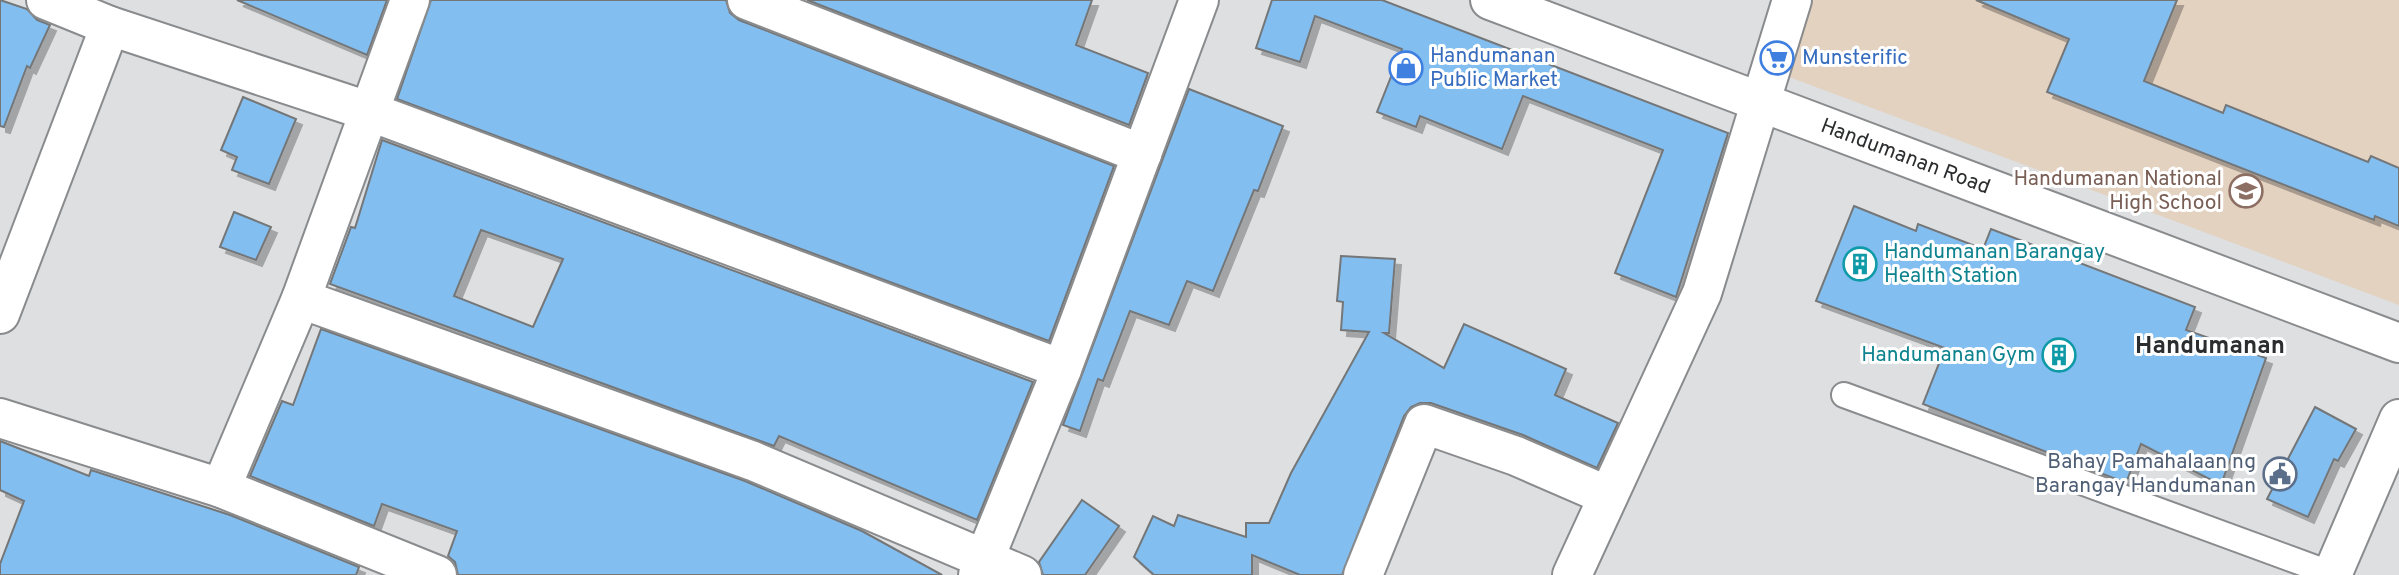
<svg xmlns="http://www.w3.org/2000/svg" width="2399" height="575" viewBox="0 0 2399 575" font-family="Overpass,sans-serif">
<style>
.education{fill:#e4d2c1}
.building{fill:#82bef0;stroke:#747677;stroke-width:2;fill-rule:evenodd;filter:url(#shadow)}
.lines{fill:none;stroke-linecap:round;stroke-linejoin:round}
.service-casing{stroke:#898b8d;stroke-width:28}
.minor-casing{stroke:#898b8d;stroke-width:42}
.tertiary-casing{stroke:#898b8d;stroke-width:42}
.service{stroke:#fff;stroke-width:24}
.minor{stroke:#fff;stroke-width:38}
.tertiary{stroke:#fff;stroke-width:38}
.labels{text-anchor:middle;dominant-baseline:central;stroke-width:6;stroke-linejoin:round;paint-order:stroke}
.shop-label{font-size:21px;fill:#366cbe;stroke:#fff;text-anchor:start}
.street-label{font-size:21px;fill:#2c2d2e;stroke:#fff}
.education-label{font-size:21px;fill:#785e54;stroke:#fff;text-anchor:end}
.culture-label{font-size:21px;fill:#0d838f;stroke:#fff;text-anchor:start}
.service-label{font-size:21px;fill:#4e5e75;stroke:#fff;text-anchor:end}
.quarter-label{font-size:24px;font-weight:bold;fill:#2c2d2e;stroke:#fff}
</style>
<defs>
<filter id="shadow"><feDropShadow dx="6" dy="6" stdDeviation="0" flood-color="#0004"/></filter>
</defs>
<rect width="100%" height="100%" fill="#dddfe1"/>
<!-- education -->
<path class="education" d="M1811,0H2399V305L1789,77Z"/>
<!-- building -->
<g class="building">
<path d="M0,0L27,9L37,20L50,25L30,68L27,66L4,127L0,126Z"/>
<path d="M237,0H387L367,55Z"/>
<path d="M431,0H726L730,13L739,20L1114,166L1049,341L397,99Z"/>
<path d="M807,0H1092L1076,45L1148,73L1129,125Z"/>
<path d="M1272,0H1382L1728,133L1676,297L1615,273L1663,150L1523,96L1502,149L1420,116L1416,127L1377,112L1402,49L1315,16L1300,62L1256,48Z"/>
<path d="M1976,0H2177L2144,81L2223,113L2226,105L2368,162L2371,156L2399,168V226L2375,216L2374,220L2047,92L2069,39Z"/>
<path d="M1189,89L1283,126L1258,191L1254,190L1213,291L1187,281L1169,325L1130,311L1103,381L1098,379L1080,431L1063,425Z"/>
<path d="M243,97L296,119L269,184L232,170L237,157L221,150Z"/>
<path d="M382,140L1033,382L977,520L779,436L774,446L330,284L351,227L355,228ZM481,230L563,259L533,327L454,296Z"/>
<path d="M1854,206L1916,231L1918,224L1983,249L1991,229L2195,307L2186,330L2266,358L2221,485L2141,444L2126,483L1923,404L1945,348L1816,301Z"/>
<path d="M234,212L271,227L256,260L220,247Z"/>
<path d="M1341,256L1395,259L1389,333H1384L1444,368L1464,324L1566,369L1555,395L1618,423L1597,468L1523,435L1431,403H1420L1411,407L1404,416L1342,575H1300L1252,555V575H1154L1134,557L1153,516L1174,526L1178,515L1246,537V523H1269L1291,473L1369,332L1341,330L1343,302L1337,301Z"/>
<path d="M321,329L745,481L862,531L942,575H458L455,562L448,556L457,531L382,504L374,526L250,476L282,401L293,405Z"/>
<path d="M2315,407L2356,429L2338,461L2334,459L2308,517L2267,499Z"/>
<path d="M0,441L89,476L91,470L230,515L359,567L356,575H0V564L24,501L0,490Z"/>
<path d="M1082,500L1119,526L1085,575H1043L1039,562Z"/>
</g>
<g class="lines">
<defs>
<path id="service" d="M1844,395L2332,574"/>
<g id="minor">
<path d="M46,0L110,26L368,111L1062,369"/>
<path d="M747,0L1142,154"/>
<path d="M301,299L753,461L1022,575"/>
<path d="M0,314L110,26"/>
<path d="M0,418L221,488L437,575"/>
<path d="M221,488L301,299L410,0"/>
<path d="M978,575L1062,369L1199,0"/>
<path d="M1363,575L1424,424L1516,456L1608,496"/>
<path d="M1572,575L1702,293L1792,0"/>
<path d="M2332,575L2399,419"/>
</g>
<g id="tertiary">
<path id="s1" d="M1490,0L2399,343"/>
</g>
</defs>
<!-- service casing -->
<use href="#service" class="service-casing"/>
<!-- minor casing -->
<use href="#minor" class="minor-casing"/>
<!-- tertiary casing -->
<use href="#tertiary" class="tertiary-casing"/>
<!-- service -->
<use href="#service" class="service"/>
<!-- minor -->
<use href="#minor" class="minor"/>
<!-- tertiary -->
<use href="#tertiary" class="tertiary"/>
</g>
<!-- icons -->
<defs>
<symbol id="supermarket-ring" viewBox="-11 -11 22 22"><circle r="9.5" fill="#fff" stroke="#3f7fe0" stroke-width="1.5"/><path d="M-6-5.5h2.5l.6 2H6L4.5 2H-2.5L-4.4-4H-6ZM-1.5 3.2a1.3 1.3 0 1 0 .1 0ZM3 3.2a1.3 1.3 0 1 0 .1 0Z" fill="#3f7fe0"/></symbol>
<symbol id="shop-ring" viewBox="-11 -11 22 22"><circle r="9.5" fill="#fff" stroke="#3f7fe0" stroke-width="1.5"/><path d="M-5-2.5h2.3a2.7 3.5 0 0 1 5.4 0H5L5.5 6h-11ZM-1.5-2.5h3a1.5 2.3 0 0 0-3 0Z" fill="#3f7fe0"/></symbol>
<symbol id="school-ring" viewBox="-11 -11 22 22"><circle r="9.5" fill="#fff" stroke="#8d6e63" stroke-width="1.5"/><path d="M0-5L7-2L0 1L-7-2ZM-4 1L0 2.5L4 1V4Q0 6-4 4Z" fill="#8d6e63"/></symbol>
<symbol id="building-ring" viewBox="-11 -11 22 22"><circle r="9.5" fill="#fff" stroke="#0f9aa8" stroke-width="1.5"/><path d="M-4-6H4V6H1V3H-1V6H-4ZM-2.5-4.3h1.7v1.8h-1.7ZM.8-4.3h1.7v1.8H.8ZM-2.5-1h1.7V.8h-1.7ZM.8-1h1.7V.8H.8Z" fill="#0f9aa8"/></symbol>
<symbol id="civic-ring" viewBox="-11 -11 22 22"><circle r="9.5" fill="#fff" stroke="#5c6f8a" stroke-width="1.5"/><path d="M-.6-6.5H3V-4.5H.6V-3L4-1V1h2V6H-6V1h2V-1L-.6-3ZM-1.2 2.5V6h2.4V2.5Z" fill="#5c6f8a"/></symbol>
</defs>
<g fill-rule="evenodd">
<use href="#supermarket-ring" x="1758" y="39" width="38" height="38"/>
<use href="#shop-ring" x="1387" y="49" width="38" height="38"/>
<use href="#school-ring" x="2227" y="172" width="38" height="38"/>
<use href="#building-ring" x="1841" y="245" width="38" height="38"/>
<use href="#building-ring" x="2040" y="336" width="38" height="38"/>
<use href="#civic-ring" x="2261" y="455" width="38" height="38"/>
</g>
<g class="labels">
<!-- shop labels -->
<g class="shop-label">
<text x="1430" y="56">Handumanan<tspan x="1430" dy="24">Public Market</tspan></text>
<text x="1802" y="58">Munsterific</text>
</g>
<!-- street labels -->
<g class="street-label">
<text stroke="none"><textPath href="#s1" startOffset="444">Handumanan Road</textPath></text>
</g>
<!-- education labels -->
<g class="education-label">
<text x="2222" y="179">Handumanan National<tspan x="2222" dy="24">High School</tspan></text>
</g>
<!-- culture labels -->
<g class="culture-label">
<text x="1884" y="252">Handumanan Barangay<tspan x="1884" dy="24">Health Station</tspan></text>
<text x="2035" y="355" text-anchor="end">Handumanan Gym</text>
</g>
<!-- service labels -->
<g class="service-label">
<text x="2256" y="462">Bahay Pamahalaan ng<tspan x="2256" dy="24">Barangay Handumanan</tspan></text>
</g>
<!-- quarter labels -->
<g class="quarter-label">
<text x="2210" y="347">Handumanan</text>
</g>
</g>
</svg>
